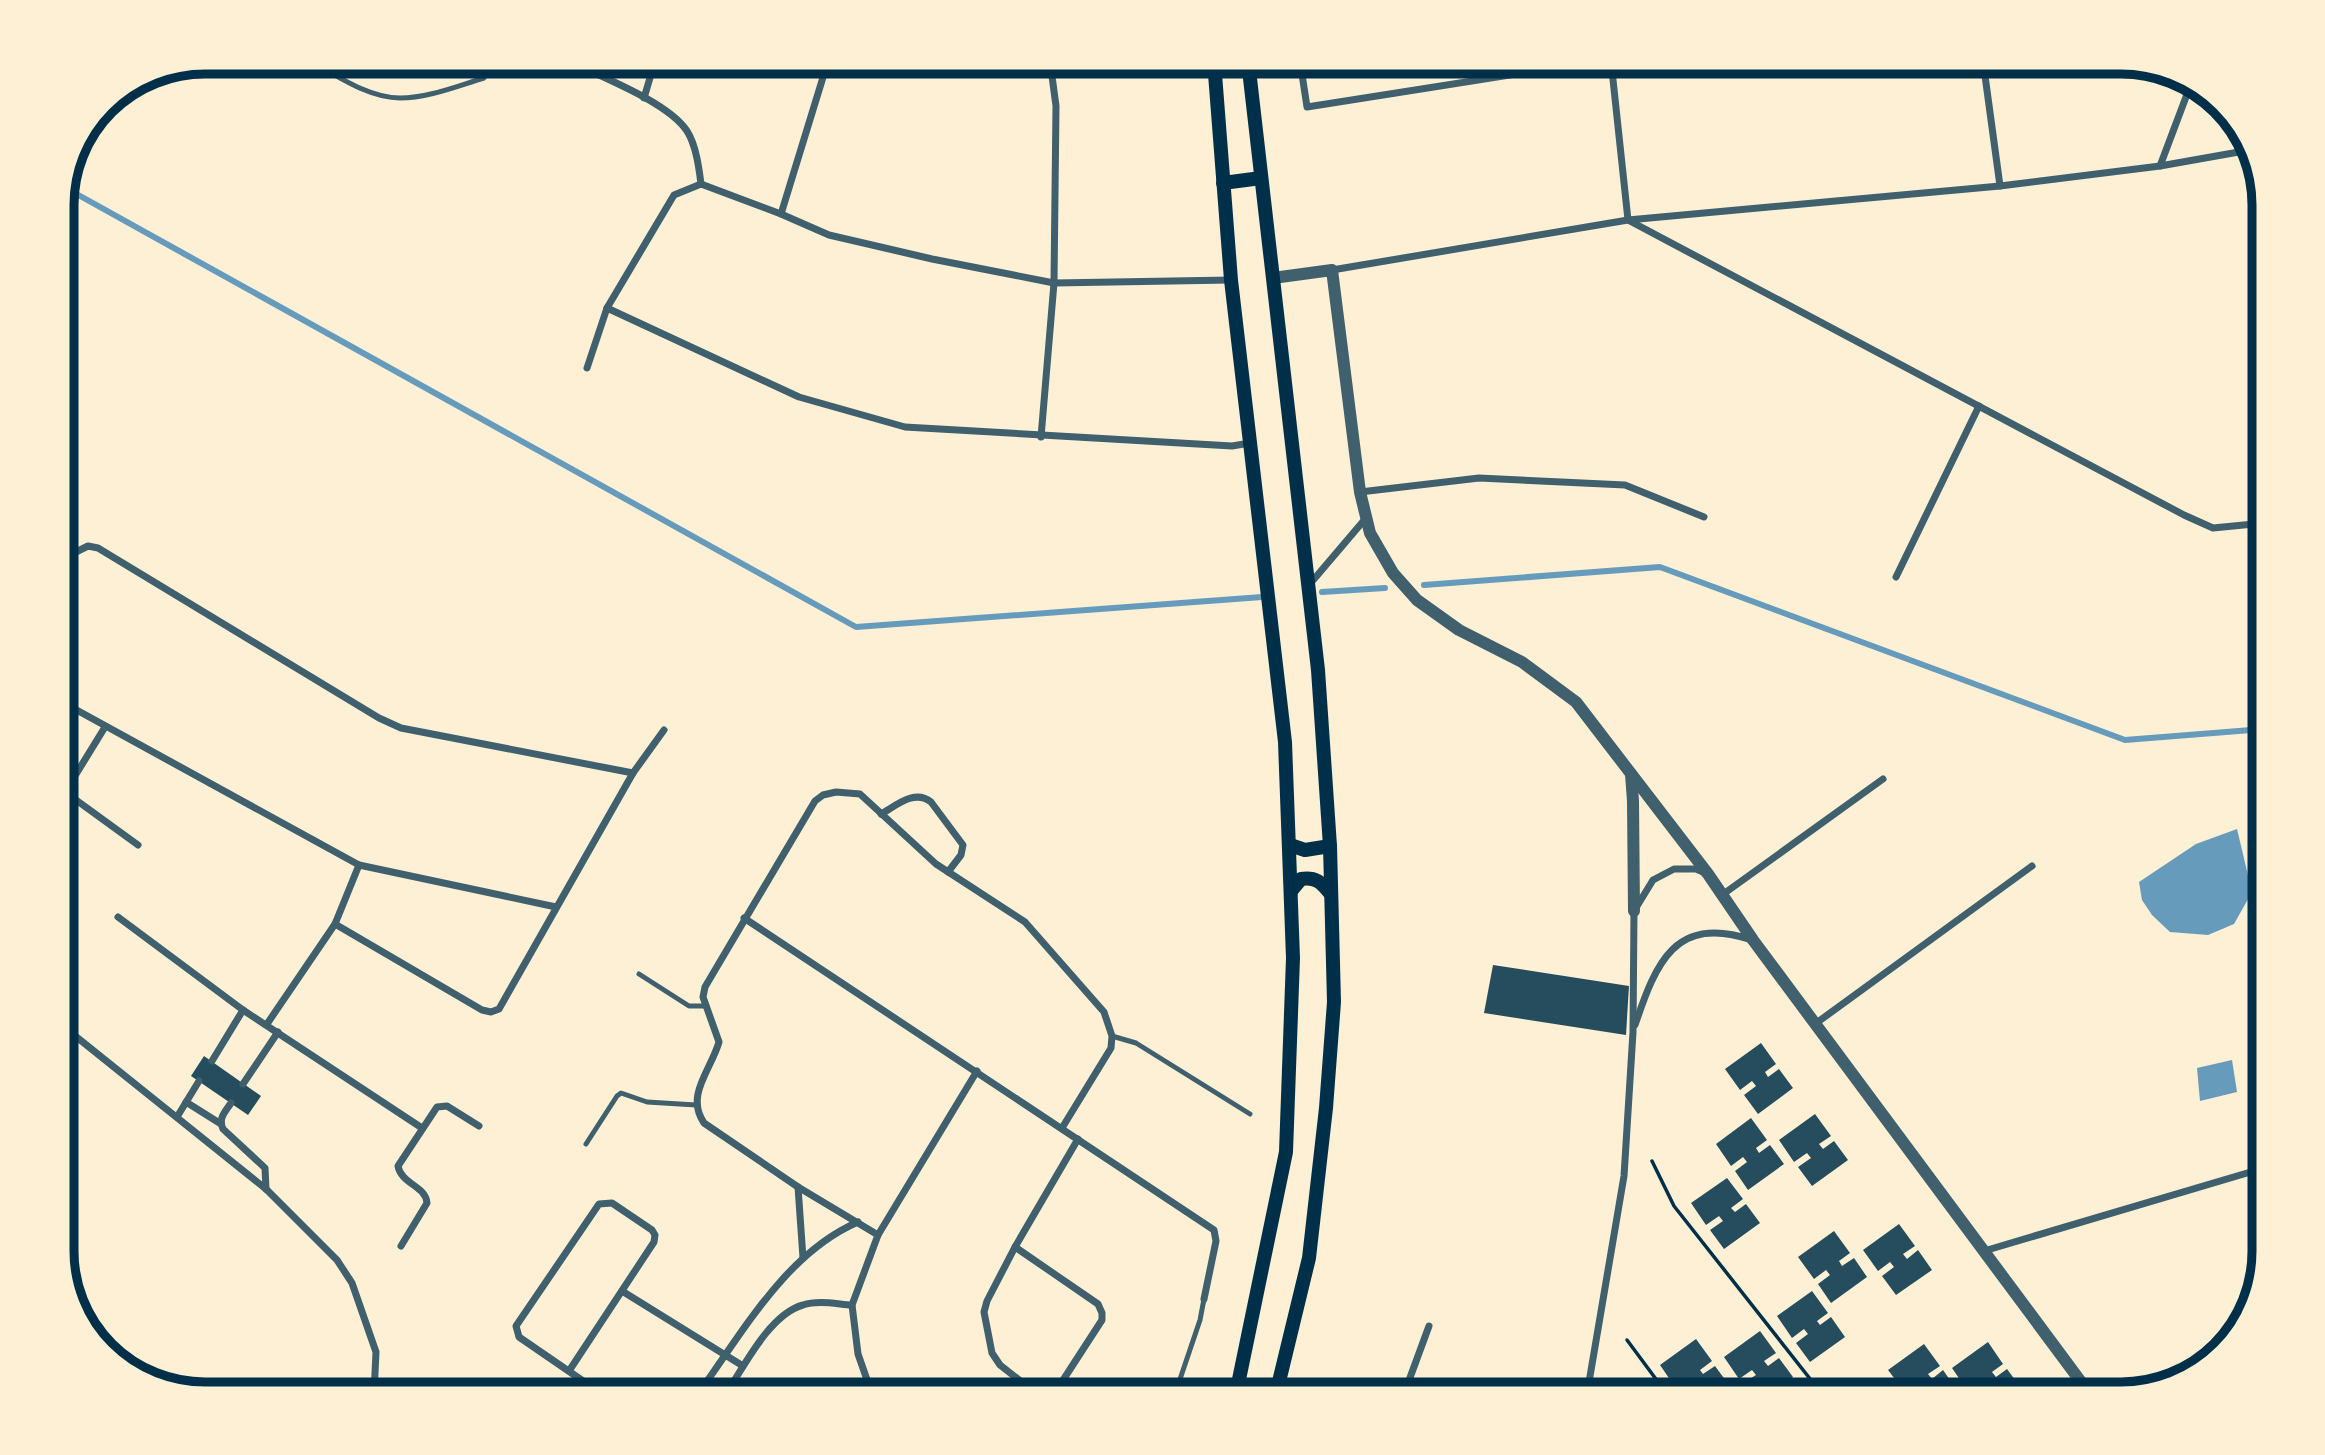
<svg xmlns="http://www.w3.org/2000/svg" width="2325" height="1455" viewBox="0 0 2325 1455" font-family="Quicksand,sans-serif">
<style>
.water{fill:#669bbc}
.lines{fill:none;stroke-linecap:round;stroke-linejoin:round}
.stream{stroke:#669bbc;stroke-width:6}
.building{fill:#264d5e}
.path{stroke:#003049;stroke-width:3.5}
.service{stroke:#3f606c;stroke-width:5}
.minor{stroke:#3f606c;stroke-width:7}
.tertiary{stroke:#3f606c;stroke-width:12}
.secondary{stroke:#003049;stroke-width:14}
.rim{fill:none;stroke:#003049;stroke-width:9}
</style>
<rect width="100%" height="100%" fill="#fdf0d5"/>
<!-- water -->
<g class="water">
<path d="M2237,829L2252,892L2234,924L2208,935L2170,932L2152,915L2142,900L2139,882L2196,844Z"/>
<path d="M2232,1060L2237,1092L2200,1101L2197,1068Z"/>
</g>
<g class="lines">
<!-- stream -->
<g class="stream">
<path d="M64,187L856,627L1262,597"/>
<path d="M1424,585L1660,567L2125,740L2264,729"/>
<path d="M1322,592L1385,588"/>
</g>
</g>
<!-- building -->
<g class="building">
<path d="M1493,965L1629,986L1626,1035L1484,1013Z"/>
<path d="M1761,1043L1776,1064L1765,1072L1768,1077L1779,1069L1793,1088L1758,1114L1744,1095L1756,1086L1752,1081L1740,1090L1725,1069Z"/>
<path d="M204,1056L261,1096L248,1115L191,1076Z"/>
<path d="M1815,1114L1831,1136L1819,1144L1823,1149L1834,1141L1848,1160L1812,1186L1798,1167L1811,1158L1807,1153L1794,1162L1779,1140Z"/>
<path d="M1751,1118L1767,1140L1756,1148L1759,1153L1770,1145L1784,1164L1748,1190L1735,1171L1747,1162L1743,1157L1731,1166L1716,1144Z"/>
<path d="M1727,1178L1743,1199L1731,1208L1735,1212L1746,1204L1760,1223L1724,1249L1710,1230L1723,1221L1719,1216L1706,1225L1691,1203Z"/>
<path d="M1899,1224L1915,1246L1903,1254L1907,1259L1918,1250L1932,1270L1896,1295L1882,1276L1894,1267L1890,1262L1878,1271L1863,1250Z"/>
<path d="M1834,1231L1850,1253L1839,1261L1842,1266L1854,1258L1867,1277L1831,1303L1818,1284L1830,1275L1826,1270L1814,1279L1798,1257Z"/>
<path d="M1812,1291L1828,1313L1817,1321L1820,1325L1831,1317L1845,1337L1810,1362L1796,1343L1808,1334L1804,1329L1792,1338L1777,1316Z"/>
<path d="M1760,1331L1776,1353L1764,1361L1768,1366L1779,1358L1793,1377L1770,1394H1751L1743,1383L1756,1375L1752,1370L1739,1379L1724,1357Z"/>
<path d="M1696,1339L1712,1361L1700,1370L1703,1374L1715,1366L1729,1385L1717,1394H1680L1679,1392L1691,1383L1687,1378L1675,1387L1660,1365Z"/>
<path d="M1988,1342L2003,1364L1992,1372L1996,1377L2007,1369L2021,1388L2013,1394H1972L1983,1386L1979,1381L1967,1390L1952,1368Z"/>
<path d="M1924,1344L1940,1366L1928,1374L1932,1379L1943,1370L1957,1390L1951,1394H1911L1920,1388L1916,1382L1904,1391L1888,1370Z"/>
</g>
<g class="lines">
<!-- path -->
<g class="path">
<path d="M1652,1161L1674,1206L1822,1394"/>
<path d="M1627,1340L1667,1394"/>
</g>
<!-- service -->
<g class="service">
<path d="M310,61C337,76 369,98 400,98C428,98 457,86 484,78L492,61"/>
<path d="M639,974L689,1006H707"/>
<path d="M1112,1036L1136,1043L1250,1114"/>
<path d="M586,1144L617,1096L621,1093L647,1102L696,1105"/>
<path d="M1175,1394L1200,1320L1204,1299"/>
</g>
<!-- minor -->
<g class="minor">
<path d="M569,61C601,77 668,102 687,131C696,145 699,168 701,184"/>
<path d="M1300,61L1307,107L1599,61"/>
<path d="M1611,61L1628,220L2184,515L2213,528L2264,523"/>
<path d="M1983,61L2000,186"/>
<path d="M644,98L655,61"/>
<path d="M2160,166L2192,81"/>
<path d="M701,184L781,214L829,235L932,259L1054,283L1231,280"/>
<path d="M781,214L828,61"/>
<path d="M1332,270L1628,220L2000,186L2160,166L2250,150"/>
<path d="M607,308L799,397L905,427L1232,446L1250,443"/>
<path d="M587,368L607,308L674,195L701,184"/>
<path d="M1041,437L1054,283L1056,106L1050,61"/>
<path d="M1360,492L1479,478L1625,485L1704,517"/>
<path d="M62,559L88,546L98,548L379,718L401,728L633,773"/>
<path d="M1896,577L1979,406"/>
<path d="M1309,585L1366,518"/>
<path d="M62,702L359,865"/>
<path d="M65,792L138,845"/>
<path d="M62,797L105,727"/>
<path d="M881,814C897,805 915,789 931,802L963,845L961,855L948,872"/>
<path d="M1722,895L1883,779"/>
<path d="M118,917L243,1010L422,1128"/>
<path d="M744,918L1214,1230L1216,1241L1204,1299"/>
<path d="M335,924L482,1010L491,1012L499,1009L633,773L664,730"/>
<path d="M62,949L69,955"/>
<path d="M267,1024L335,924L359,865L556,907"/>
<path d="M1815,1024L2032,866"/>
<path d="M1635,1025C1656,963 1675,914 1752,940"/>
<path d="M62,1030L64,1027L266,1189L337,1260L352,1283L376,1352L374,1394"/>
<path d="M212,1061L243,1010"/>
<path d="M243,1084L278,1032"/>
<path d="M186,1102L221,1124"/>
<path d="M231,1103C225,1112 218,1118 223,1129L265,1168L266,1189"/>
<path d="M177,1117L199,1081"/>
<path d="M798,1187L803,1258"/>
<path d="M878,1235L798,1187L704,1123C685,1095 711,1070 719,1042L703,997L705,987L815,801L823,795L836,792L860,794L936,864L1025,922L1104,1012L1112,1036L1111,1048L1062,1128"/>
<path d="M401,1246L427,1203C426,1186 401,1184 398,1166L437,1107L447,1106L479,1126"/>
<path d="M1015,1247L1098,1304L1102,1313V1320L1054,1394"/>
<path d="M1984,1251L2264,1168"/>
<path d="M622,1291L743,1366"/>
<path d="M569,1371L654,1242L655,1235L652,1230L612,1203L599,1204L516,1326L519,1337L602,1394"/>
<path d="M698,1394C743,1332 786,1253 858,1222"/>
<path d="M726,1394C744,1366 770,1314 803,1305C818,1300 836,1304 852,1305"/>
<path d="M872,1394L858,1354L852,1305L878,1235L977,1071"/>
<path d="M1037,1394L1000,1365L992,1353L984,1312L987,1301L1015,1247L1078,1139"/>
<path d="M1404,1394L1429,1326"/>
<path d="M1587,1394L1624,1176L1633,1032L1634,911L1653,880L1674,869H1696L1703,872"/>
</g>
<!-- tertiary -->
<g class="tertiary">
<path d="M1273,278L1332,270L1360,492L1370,533L1393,573L1417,600L1459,630L1522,662L1576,702L1708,874L1753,940L2090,1394"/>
<path d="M1631,774L1633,801L1634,911"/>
</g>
<!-- secondary -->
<g class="secondary">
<path d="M1214,61L1231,280L1285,742L1293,958L1286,1152L1236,1394"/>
<path d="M1248,61L1318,670L1330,846L1334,1002L1326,1108L1309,1258L1276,1394"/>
<path d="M1223,183L1261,178"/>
<path d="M1290,845L1305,850L1330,846"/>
<path d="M1291,891L1301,879C1316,877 1321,882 1330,893"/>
</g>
</g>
<!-- crop -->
<path d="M0 0H2325V1455H0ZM205 74H2121A131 131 0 0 1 2252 205V1251A131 131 0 0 1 2121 1382H205A131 131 0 0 1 74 1251V205A131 131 0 0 1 205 74Z" fill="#fdf0d5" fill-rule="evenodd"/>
<path class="rim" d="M205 74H2121A131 131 0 0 1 2252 205V1251A131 131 0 0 1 2121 1382H205A131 131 0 0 1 74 1251V205A131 131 0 0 1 205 74Z"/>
</svg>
